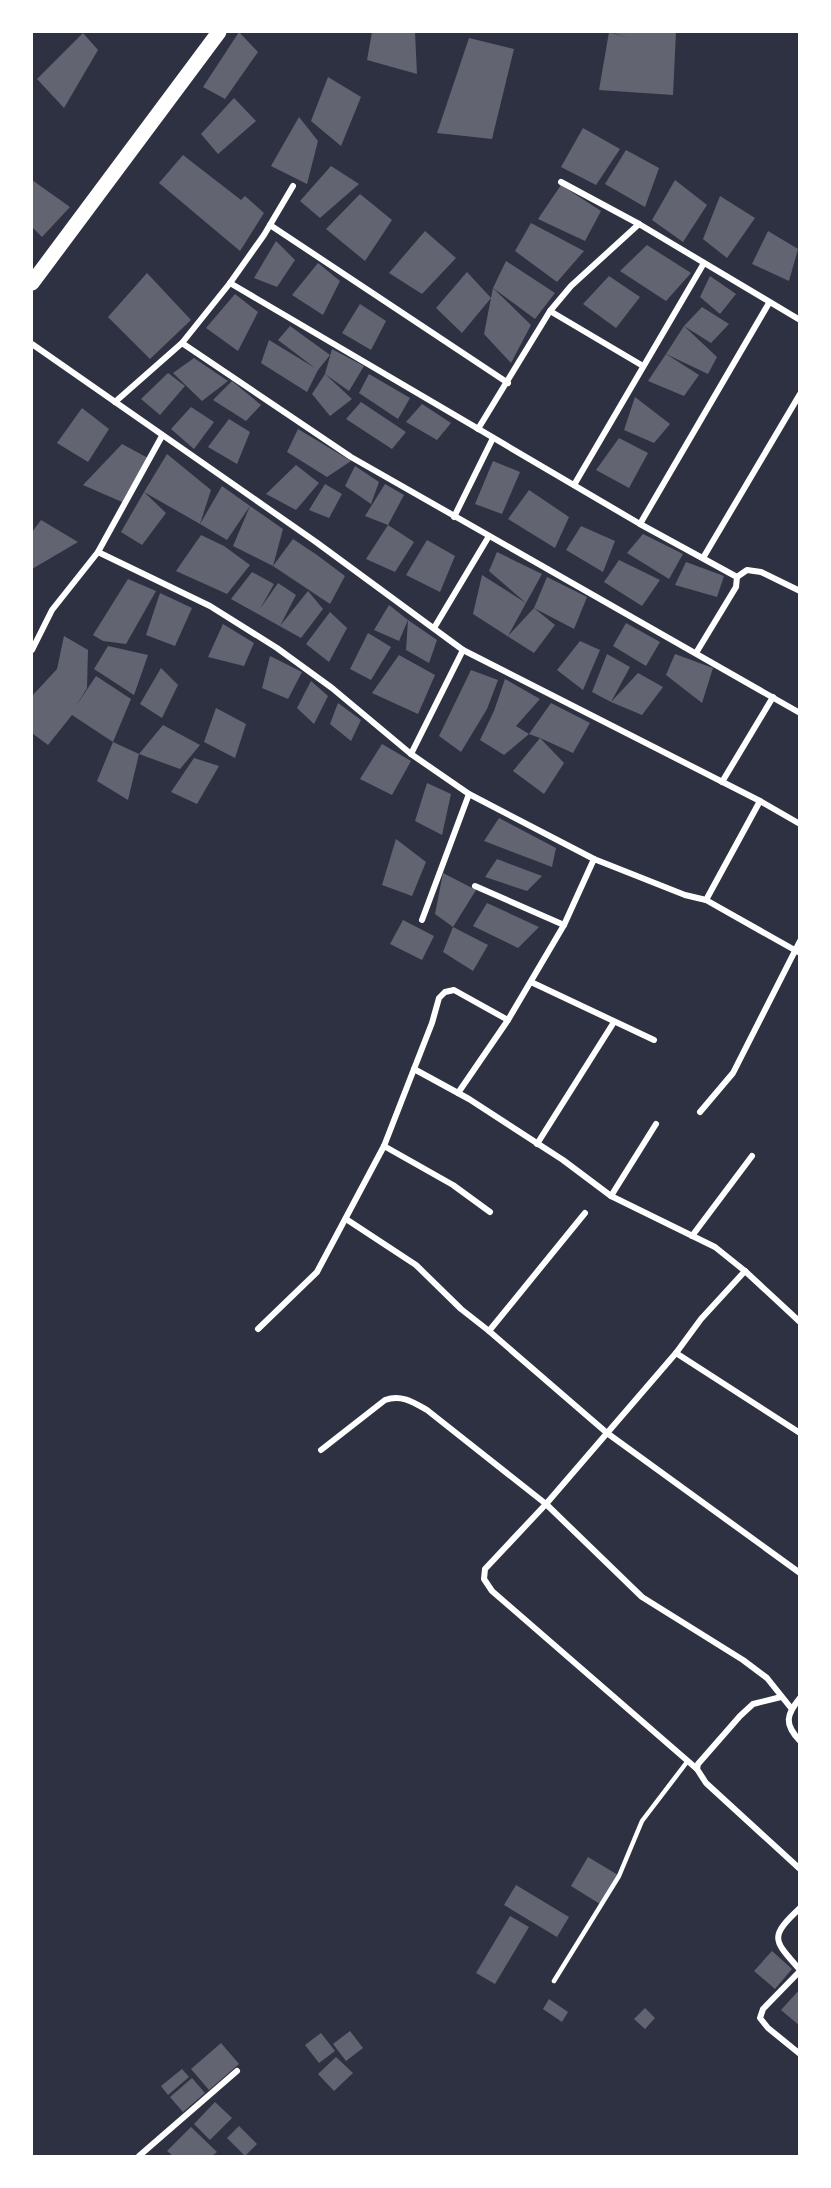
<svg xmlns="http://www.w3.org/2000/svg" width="831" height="2188" viewBox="0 0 831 2188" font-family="'Playfair Display',serif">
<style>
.building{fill:#626471}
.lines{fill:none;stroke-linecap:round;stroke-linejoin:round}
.service{stroke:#fff;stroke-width:4.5}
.minor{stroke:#fff;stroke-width:6}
.primary{stroke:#fff;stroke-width:15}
</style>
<rect width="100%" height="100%" fill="#2d3142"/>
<!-- building -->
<g class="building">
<path d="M239,32L258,52L225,99L203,87Z"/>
<path d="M372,32H415L417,74L367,60Z"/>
<path d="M609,32L628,38L611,32H676L673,95L599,90Z"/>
<path d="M83,33L98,50L64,108L37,79Z"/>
<path d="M469,38L514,49L492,139L437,133Z"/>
<path d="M328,77L361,97L341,146L311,121Z"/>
<path d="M234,98L256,121L218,154L201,134Z"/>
<path d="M299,117L318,141L307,184L271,166Z"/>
<path d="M583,128L620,149L596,185L561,167Z"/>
<path d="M626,150L659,168L645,207L605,184Z"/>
<path d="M183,155L241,200L245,196L264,213L240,251L159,183Z"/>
<path d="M331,166L359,184L320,218L300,201Z"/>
<path d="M32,180L70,207L42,237L32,227Z"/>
<path d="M675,180L707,205L683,242L652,220Z"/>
<path d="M561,185L601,211L585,241L538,219Z"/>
<path d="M360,194L392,220L365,261L326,229Z"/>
<path d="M720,196L755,218L727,258L703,239Z"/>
<path d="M531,223L584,251L557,282L515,251Z"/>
<path d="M425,231L456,258L422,294L389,273Z"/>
<path d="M768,231L798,249L789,281L752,264Z"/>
<path d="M276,241L295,260L277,287L254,278Z"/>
<path d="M647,245L691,273L666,301L620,271Z"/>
<path d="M506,261L555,293L535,319L493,288Z"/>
<path d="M318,263L340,281L323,315L292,295Z"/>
<path d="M467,272L491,298L493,288L531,325L511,363L484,334L491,298L462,333L436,308Z"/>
<path d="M147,273L191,320L150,359L108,317Z"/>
<path d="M609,276L640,297L616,328L583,304Z"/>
<path d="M710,276L736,294L720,314L700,297Z"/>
<path d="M235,294L258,312L238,351L206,328Z"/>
<path d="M360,304L386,321L371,350L342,333Z"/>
<path d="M702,307L729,324L711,343L684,326Z"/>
<path d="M290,326L330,355L318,370L307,392L261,363L269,340L315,368L278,340Z"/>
<path d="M684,326L717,357L708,374L666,354Z"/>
<path d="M332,349L364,366L349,391L325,374L352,399L330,416L312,394L325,374Z"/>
<path d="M666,354L699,375L684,396L648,381Z"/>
<path d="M194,358L228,381L202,401L173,373Z"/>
<path d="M168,373L185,386L160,415L141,399Z"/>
<path d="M369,374L410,398L398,419L359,393Z"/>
<path d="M232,381L261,405L246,421L213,400Z"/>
<path d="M635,397L670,424L654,443L624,430Z"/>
<path d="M361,402L406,432L392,449L346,419Z"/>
<path d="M422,404L451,423L437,440L406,422Z"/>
<path d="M191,407L214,422L194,449L171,429Z"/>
<path d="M82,408L109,429L88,462L57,443Z"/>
<path d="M229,419L250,432L237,464L208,447Z"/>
<path d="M298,429L351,461L327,477L287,452Z"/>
<path d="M619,438L648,453L629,488L596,470Z"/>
<path d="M122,444L148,458L122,502L83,485Z"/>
<path d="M167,454L211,490L200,524L144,492Z"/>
<path d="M493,461L520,472L502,514L475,504Z"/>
<path d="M296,465L319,483L296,510L266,494Z"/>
<path d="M355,466L379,482L371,504L345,486Z"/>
<path d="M325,484L342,494L329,518L309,510Z"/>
<path d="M385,484L404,495L388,525L365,516Z"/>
<path d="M222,486L250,506L283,529L273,566L233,546L250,506L227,540L200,524Z"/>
<path d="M529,490L569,517L555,548L508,519Z"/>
<path d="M144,492L166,513L142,545L121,532Z"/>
<path d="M41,520L78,542L32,569V532Z"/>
<path d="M388,525L414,542L395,572L366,559Z"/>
<path d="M581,526L615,541L603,572L566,550Z"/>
<path d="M643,534L683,554L669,579L627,553Z"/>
<path d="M201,535L224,546L250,565L227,594L176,571Z"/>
<path d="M293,539L317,555L345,576L330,604L273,566Z"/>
<path d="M427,540L455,556L440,592L406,575Z"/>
<path d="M497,552L542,574L526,603L489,571Z"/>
<path d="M619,560L660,580L642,606L604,582Z"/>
<path d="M686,562L724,576L717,597L675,585Z"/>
<path d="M252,572L274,584L260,609L278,583L296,595L280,626L308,591L323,609L301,638L231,599Z"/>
<path d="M482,575L526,603L508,636L534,608L555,625L534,653L473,614Z"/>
<path d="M547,577L587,597L574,629L534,608Z"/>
<path d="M128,579L156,591L126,644L103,641L93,635Z"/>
<path d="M160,593L192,608L175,646L146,635Z"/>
<path d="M389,605L408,620L399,641L374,630Z"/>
<path d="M330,612L347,628L329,662L306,644Z"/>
<path d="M408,620L437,640L429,663L406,650Z"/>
<path d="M626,623L660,642L646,666L613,646Z"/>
<path d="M223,624L254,643L244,666L208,657Z"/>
<path d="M368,633L391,647L371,680L350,669Z"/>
<path d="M64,636L88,650L87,688L76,706L96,676L131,699L113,742L72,715L48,745L32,733V696L57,669Z"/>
<path d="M580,641L600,650L583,690L557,670Z"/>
<path d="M108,646L148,655L134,695L94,669Z"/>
<path d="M607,654L630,667L611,702L592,692Z"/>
<path d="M675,654L713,668L702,703L666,675Z"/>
<path d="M399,655L435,675L418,714L372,693Z"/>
<path d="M270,656L302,672L288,699L262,688Z"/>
<path d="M161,668L178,685L162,718L140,704Z"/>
<path d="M471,670L498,680L487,709L461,752L439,736Z"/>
<path d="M638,673L663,687L642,715L611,702Z"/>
<path d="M505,679L540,699L516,726L529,734L504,755L480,740L494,711Z"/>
<path d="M311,681L328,696L314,724L297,708Z"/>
<path d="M338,703L361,720L351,741L330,724Z"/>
<path d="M551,703L590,723L573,753L540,738L564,763L544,794L513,771L540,738L529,734Z"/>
<path d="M216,708L246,724L235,758L204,742Z"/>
<path d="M163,725L200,745L180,769L139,754Z"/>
<path d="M113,742L139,754L128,800L97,781Z"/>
<path d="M382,744L411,761L392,795L360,779Z"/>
<path d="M194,758L219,766L197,804L171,792Z"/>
<path d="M427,783L451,794L442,835L415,821Z"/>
<path d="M499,818L556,848L552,867L484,841Z"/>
<path d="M396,839L426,862L412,896L382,885Z"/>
<path d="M497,859L542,876L527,891L485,877Z"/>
<path d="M443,873L476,890L453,927L435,914Z"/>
<path d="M487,903L539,927L518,948L473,926Z"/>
<path d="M403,920L434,936L422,960L390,944Z"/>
<path d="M453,927L488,945L473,971L443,952Z"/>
<path d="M588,1857L618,1875L600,1904L571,1886Z"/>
<path d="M516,1885L569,1917L557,1937L504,1905Z"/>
<path d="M510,1916L529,1927L495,1984L476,1973Z"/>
<path d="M772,1951L792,1969L775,1989L754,1971Z"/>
<path d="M800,1989V2026L781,2010Z"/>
<path d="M549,1999L568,2012L562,2022L543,2009Z"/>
<path d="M645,2008L655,2018L645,2029L634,2019Z"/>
<path d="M350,2031L363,2048L346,2061L333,2044Z"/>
<path d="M321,2033L335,2051L319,2063L305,2045Z"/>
<path d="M221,2043L239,2064L209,2090L191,2069Z"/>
<path d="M336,2057L353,2073L334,2091L318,2074Z"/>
<path d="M182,2069L189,2077L168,2095L161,2086Z"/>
<path d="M192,2078L205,2093L183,2112L170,2097Z"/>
<path d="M215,2102L232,2118L210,2140L194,2124Z"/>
<path d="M239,2126L257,2144L245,2156L227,2138Z"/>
<path d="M191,2127L217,2152L212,2156H173L167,2151Z"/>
</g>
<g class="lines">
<!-- service -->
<path class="service" d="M554,1981L619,1876L642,1821L687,1762"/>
<!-- minor -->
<g class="minor">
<path d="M561,182L639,224L800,320"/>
<path d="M270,225L508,383"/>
<path d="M230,283L640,524L737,577"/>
<path d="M550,311L643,366"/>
<path d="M182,343L230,283L264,235L293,186"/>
<path d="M32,344L316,542L463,650L760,801L800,824"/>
<path d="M115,402L182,343L351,457L800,713"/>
<path d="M478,429L550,311L571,286L639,224"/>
<path d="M574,485L704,263"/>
<path d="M454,517L493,438"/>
<path d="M640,524L769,303"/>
<path d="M98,552L210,606L277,648L332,688L411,754L469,794"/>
<path d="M703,558L800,394"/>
<path d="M434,628L489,536"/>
<path d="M32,650L52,610L98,552L162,436"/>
<path d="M696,653L736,587L737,577L747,570L761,572L800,591"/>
<path d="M411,754L463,650"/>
<path d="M722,782L773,697"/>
<path d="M475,886L564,925"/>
<path d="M706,900L800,953"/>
<path d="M422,920L469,794L594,859"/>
<path d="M531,982L654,1040"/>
<path d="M414,1069L432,1023L439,998L445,992L454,990L508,1020L564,925L594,859L685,895L706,900L760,801"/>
<path d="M458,1093L508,1020"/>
<path d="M700,1112L733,1073L800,941"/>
<path d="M537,1144L614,1022"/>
<path d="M384,1146L453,1185L490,1212"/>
<path d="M611,1196L656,1124"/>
<path d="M346,1219L416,1265L461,1309L489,1331L607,1433L800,1573"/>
<path d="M692,1236L752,1156"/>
<path d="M745,1271L701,1319L676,1353L546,1504L485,1569L484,1579L492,1591L697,1769L698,1764L740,1716L753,1704L781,1697"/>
<path d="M258,1329L317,1272L384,1146L414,1069L469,1099L563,1160L611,1196L715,1247L745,1271L800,1322"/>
<path d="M489,1331L585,1213"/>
<path d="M676,1353L800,1433"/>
<path d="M321,1450L385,1400C401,1394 413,1402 427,1410L546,1504L642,1597L743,1660L767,1678L791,1708"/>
<path d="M800,1698C786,1715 784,1724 800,1741"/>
<path d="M697,1769L706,1783L800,1869"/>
<path d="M800,1908C768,1938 774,1940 800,1970"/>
<path d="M800,1971L763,2009L760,2018L768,2028L800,2054"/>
<path d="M139,2156L237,2071"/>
</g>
<!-- primary -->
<path class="primary" d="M32,283L219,32"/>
</g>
<!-- border -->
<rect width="831" height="2188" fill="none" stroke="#ffffff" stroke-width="66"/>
</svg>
